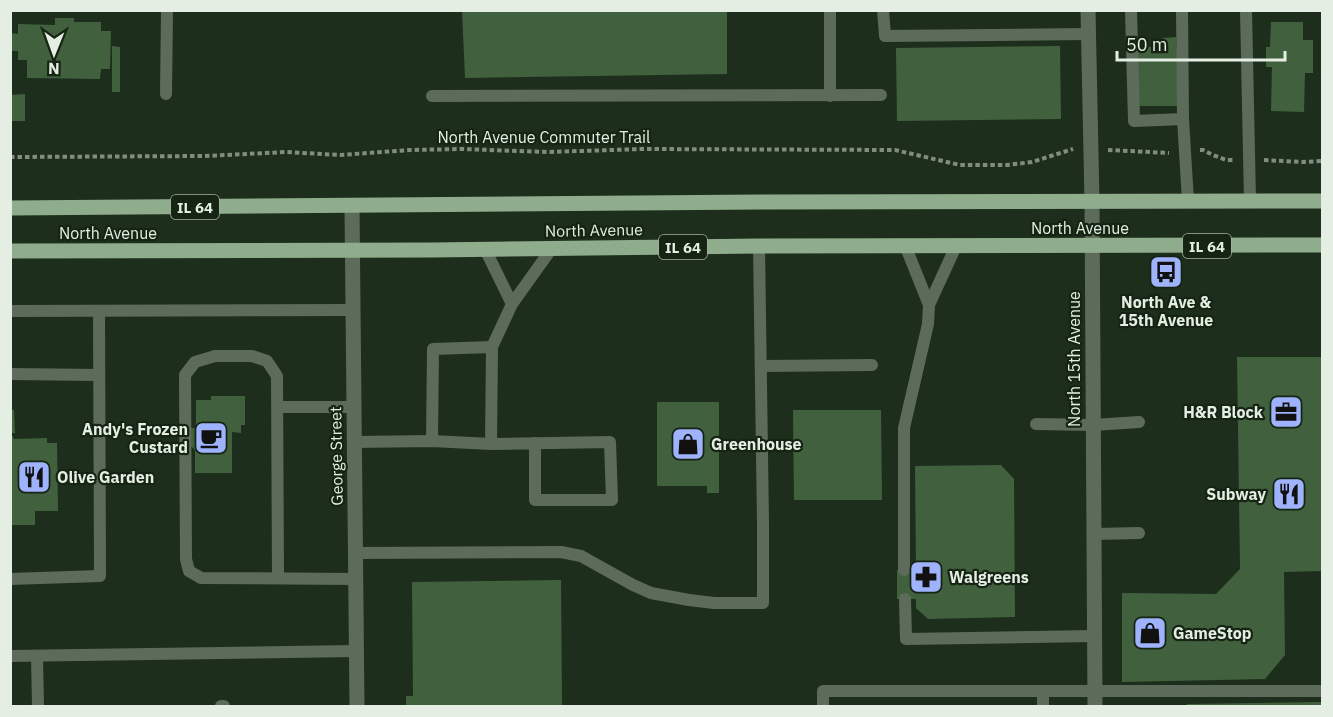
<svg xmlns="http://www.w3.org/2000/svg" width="1333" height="717" viewBox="0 0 1333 717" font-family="'IBM Plex Sans',sans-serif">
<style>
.building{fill:#41613e}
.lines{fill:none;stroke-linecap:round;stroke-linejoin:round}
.path{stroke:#808d7f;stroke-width:4;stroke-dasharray:4.5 3;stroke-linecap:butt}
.lane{stroke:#5d6b5b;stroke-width:12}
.street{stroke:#5d6b5b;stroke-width:15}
.primary{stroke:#8fad8c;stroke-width:15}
.labels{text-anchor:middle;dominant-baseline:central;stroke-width:4.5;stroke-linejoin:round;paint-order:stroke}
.shield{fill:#152413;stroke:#a6b1a5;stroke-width:1.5}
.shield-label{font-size:15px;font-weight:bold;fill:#e4eee3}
.street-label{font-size:16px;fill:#e4eee3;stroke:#152413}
.poi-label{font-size:16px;font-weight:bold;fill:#e4eee3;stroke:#152413;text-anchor:start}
</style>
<rect width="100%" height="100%" fill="#1e2e1d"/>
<!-- building -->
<g class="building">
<path d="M462,10H727V74L465,78Z"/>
<path d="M55,18H74V22H101V31H111L110,69H101L100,79L27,78V60H18V51H10V33L18,34V24L55,25Z"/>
<path d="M1271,22H1303V40H1313V73H1305L1304,112L1271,111L1272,67H1266V47H1270Z"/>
<path d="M1176,37V49L1180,50V106H1135V47H1163V38Z"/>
<path d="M112,46L120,47V92H112Z"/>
<path d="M1060,46L1061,119L897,121L896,48Z"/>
<path d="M25,94V121H10V95Z"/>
<path d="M1237,357H1322V571L1284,572L1285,655L1265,679L1122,682V593L1216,594L1240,569Z"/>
<path d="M211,396H245V425H241V433L232,432V473H195V450L189,444V428H196V400H211Z"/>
<path d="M657,402H719V493H707V486H657Z"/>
<path d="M10,410H14L15,433H11L14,439L47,438V443H57L58,511H35V525H10Z"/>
<path d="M793,410H881L882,500H794Z"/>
<path d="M1001,465L1014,479L1015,617L928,619L916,608V599H897V570L916,569L915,466Z"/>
<path d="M561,580L562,706H406V696H413L412,582Z"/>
<path d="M1322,702V706H1187V704Z"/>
</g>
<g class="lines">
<!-- path -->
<g class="path">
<path d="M1108,150L1169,153"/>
<path d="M1200,150H1203L1213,155L1226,160H1233"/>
<path d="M10,157L205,156L286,152L340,155L410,150L461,149L549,152L643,149L895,150L960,165H1007L1032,162L1073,149"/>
<path d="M1264,160L1302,162L1322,161"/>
</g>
<!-- lane -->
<g class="lane">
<path d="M830,10V96"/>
<path d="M883,10L885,36L1088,34"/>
<path d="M1131,10L1134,121L1183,119"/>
<path d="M1182,10L1183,119L1188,201"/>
<path d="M1246,10L1250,201"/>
<path d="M166,94L167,10"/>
<path d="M432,96L881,95"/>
<path d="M905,245L929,305"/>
<path d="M485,249L512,304"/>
<path d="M10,311L352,310"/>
<path d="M761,366L872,365"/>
<path d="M10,374L99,375"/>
<path d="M278,407H354"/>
<path d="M1036,424L1093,425L1139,422"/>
<path d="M432,441L433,349L492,347"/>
<path d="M354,442L432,441L491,444L610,442L612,500H535V443"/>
<path d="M491,444L492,347L512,304L552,248"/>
<path d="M1094,534L1139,533"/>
<path d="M355,553L561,552L581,556L633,585L651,593L689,600L714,603H763V523L759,246"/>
<path d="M904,570V428L928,324L929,305L956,246"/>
<path d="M278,578L277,376L267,361L252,356H215L195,362L185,375L186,559L189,571L201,578L355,579"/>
<path d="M10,579L100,576L99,311"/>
<path d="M905,599L906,639L1095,636"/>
<path d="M10,656L356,651"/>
<path d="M37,656L38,706"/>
<path d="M221,706H224"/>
<path d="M823,706V691H1043"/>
<path d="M1043,706V691H1322"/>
</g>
<!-- street -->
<g class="street">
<path d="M1088,10L1092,202L1095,706"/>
<path d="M352,206L357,706"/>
</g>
<!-- primary -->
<g class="primary">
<path d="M10,208L760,202L1322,201"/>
<path d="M10,251L432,250L759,246L1322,245"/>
</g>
</g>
<!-- icons -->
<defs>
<symbol id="bus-square" viewBox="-11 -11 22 22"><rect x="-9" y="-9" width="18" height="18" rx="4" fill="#9fb3fd" stroke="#152413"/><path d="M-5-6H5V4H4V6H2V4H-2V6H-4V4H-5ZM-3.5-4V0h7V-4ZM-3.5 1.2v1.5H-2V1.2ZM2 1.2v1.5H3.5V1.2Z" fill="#111"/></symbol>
<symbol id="office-square" viewBox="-11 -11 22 22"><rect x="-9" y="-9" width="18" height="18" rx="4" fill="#9fb3fd" stroke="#152413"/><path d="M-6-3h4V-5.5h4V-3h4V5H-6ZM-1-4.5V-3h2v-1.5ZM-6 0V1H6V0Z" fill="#111"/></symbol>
<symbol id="cafe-square" viewBox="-11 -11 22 22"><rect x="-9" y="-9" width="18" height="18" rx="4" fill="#9fb3fd" stroke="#152413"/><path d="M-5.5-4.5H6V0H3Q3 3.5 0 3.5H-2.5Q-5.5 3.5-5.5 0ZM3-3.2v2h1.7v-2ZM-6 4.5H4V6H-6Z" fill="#111"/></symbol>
<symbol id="shop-square" viewBox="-11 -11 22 22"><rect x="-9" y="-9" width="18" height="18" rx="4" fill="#9fb3fd" stroke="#152413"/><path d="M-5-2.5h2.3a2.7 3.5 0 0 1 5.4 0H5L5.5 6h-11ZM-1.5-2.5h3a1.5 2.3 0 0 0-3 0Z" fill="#111"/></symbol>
<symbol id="restaurant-square" viewBox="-11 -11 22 22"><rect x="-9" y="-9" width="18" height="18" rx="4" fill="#9fb3fd" stroke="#152413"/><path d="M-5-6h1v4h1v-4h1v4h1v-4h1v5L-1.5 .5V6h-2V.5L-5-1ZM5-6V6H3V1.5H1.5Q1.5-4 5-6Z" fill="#111"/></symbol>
<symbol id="pharmacy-square" viewBox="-11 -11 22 22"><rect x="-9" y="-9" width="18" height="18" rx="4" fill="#9fb3fd" stroke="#152413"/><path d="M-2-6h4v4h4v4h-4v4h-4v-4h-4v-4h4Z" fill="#111"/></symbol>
</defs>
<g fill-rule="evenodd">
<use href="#bus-square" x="1147" y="253" width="38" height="38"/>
<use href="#office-square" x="1267" y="393" width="38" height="38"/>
<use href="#cafe-square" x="192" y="419" width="38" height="38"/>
<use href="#shop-square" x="669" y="425" width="38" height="38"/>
<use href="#restaurant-square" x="15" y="458" width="38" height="38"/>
<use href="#restaurant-square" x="1270" y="475" width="38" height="38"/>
<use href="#pharmacy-square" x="907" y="558" width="38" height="38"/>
<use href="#shop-square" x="1131" y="614" width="38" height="38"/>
</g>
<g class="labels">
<!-- shield labels -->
<g class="shield">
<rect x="171" y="195" width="48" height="24" rx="4.5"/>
<rect x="1183" y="234" width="48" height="24" rx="4.5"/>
<rect x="659" y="235" width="48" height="24" rx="4.5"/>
</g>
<g class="shield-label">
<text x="195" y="207">IL 64</text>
<text x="1207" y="246">IL 64</text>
<text x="683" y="247">IL 64</text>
</g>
<!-- street labels -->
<g class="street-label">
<text x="544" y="137">North Avenue Commuter Trail</text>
<text x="1080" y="228">North Avenue</text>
<text transform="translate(594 230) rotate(-1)">North Avenue</text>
<text x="108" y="233">North Avenue</text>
<text transform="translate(1074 359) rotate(-90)">North 15th Avenue</text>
<text transform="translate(336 456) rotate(-91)">George Street</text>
</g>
<!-- poi labels -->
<g class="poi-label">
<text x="1166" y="302" text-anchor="middle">North Ave &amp;<tspan x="1166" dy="18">15th Avenue</tspan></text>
<text x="1263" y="412" text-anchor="end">H&amp;R Block</text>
<text x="188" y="429" text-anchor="end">Andy's Frozen<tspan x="188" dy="18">Custard</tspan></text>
<text x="711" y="444">Greenhouse</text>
<text x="57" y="477">Olive Garden</text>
<text x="1266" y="494" text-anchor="end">Subway</text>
<text x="949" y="577">Walgreens</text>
<text x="1173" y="633">GameStop</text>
</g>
</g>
<!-- border -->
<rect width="1333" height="717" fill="none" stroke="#e4eee3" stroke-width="24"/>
<!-- north arrow -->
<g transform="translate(54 54) rotate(181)" stroke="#152413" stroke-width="4.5" paint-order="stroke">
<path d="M0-4.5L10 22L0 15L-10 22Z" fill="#e4eee3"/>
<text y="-9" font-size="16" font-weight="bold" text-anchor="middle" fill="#e4eee3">N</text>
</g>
<!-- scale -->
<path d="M1117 51v9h168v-9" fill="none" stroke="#e4eee3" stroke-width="3"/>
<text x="1126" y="51" font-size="18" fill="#e4eee3" stroke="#152413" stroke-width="4.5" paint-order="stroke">50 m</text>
</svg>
